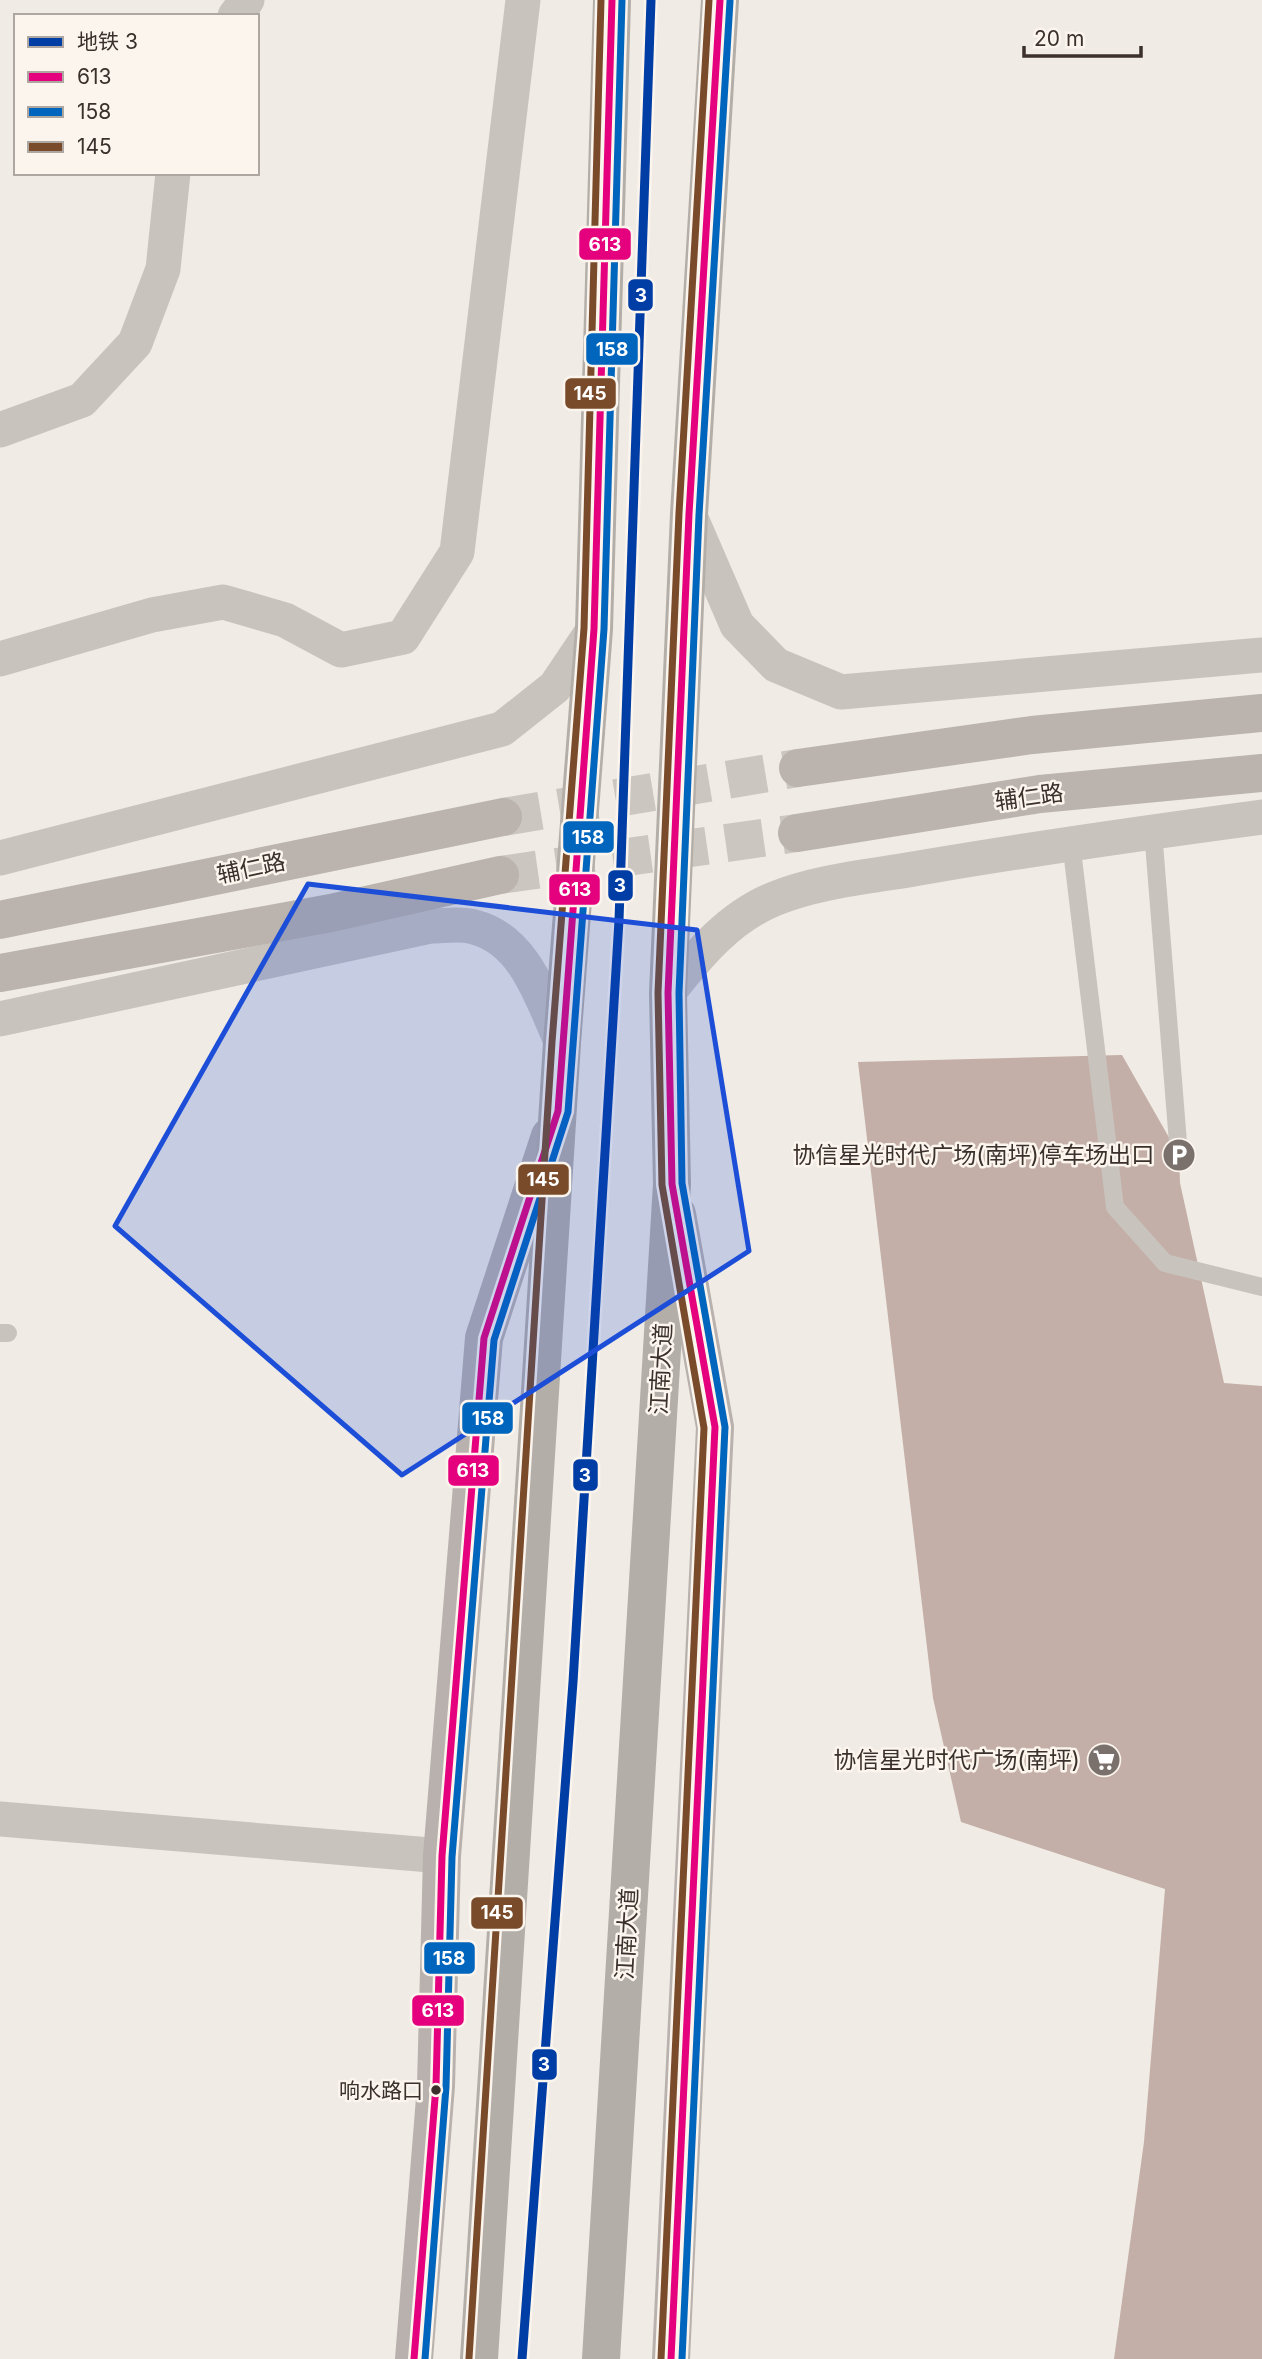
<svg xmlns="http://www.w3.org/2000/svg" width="1262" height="2359" viewBox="0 0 1262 2359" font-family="Inter,'Noto Sans SC',sans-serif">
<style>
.building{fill:#c3afa7}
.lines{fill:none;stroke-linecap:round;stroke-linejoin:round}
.secondary-tunnel{stroke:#ccc6c0;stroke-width:38;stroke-dasharray:38 19;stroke-linecap:butt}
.service{stroke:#c9c3be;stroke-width:18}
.minor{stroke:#c9c3be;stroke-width:35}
.secondary{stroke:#bab3ae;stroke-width:38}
.primary{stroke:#b8b1ad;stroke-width:38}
.trunk{stroke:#b4aea8;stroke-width:38}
.bus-1-casing{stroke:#fbf5ee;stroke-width:12}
.bus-2-casing{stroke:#fbf5ee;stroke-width:12}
.bus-3-casing{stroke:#fbf5ee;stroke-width:12}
.bus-1{stroke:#e5007d;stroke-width:7}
.bus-2{stroke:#0065bd;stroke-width:7}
.bus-3{stroke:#7a4b2a;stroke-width:7}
.metro-1-casing{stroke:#fbf5ee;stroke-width:14}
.metro-1{stroke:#003da5;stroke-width:9}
.marked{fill:#1d4ed8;fill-opacity:0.2;stroke:#1d4ed8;stroke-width:5;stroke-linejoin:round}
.bus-dot{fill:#3b302b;stroke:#fbf5ee;stroke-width:2.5}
.labels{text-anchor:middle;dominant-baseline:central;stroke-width:5;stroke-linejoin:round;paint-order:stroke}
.bus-label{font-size:21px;fill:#3b302b;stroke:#fbf5ee;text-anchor:end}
.street-label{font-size:23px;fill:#3b302b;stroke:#fbf5ee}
.poi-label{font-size:23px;fill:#3b302b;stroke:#fbf5ee;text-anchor:end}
.line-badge{stroke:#fbf5ee;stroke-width:2.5}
.badge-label{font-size:19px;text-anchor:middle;font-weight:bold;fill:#fff}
</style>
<rect width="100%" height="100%" fill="#f0ebe5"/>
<!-- building -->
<path class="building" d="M1122,1055L1179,1155L1180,1183L1224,1383L1262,1386V2359H1114L1144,2142L1165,1889L961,1822L933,1698L858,1062Z"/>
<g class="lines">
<!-- secondary-tunnel -->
<g class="secondary-tunnel">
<path d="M503,817L798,768"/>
<path d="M500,875L797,833"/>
</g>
<!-- service -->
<g class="service">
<path d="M1153,831L1179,1155"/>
<path d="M1071,842L1115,1207L1165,1263L1262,1287"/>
<path d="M0,1333H8"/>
</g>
<!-- minor -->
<g class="minor">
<path d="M235,16L247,0"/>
<path d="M0,430L82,400L135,343L163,269L173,173"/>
<path d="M689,514L737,625L776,665L841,692L1262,655"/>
<path d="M0,659L152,615L223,602L285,620L341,650L403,637L457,552L523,0"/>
<path d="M0,858L502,729L555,687L594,629"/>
<path d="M668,993C697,956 729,917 774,899C821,880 876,876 925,867C1037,848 1149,832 1262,817"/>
<path d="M0,1019L431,926C444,926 461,923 474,927C526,940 542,1000 562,1043"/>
<path d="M0,1819L442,1856"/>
</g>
<!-- secondary -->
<g class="secondary">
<path d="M798,768L1032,735L1262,713"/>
<path d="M797,833L1040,794L1262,773"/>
<path d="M0,920L503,817"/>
<path d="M0,973L331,913L500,875"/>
</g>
<!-- primary -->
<g class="primary">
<path d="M414,2359L436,2086L442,1856L484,1338L550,1136"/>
<path d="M671,2359L715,1427L677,1214"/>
</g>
<!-- trunk -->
<g class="trunk">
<path d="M479,2359L562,1043L594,629L612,0"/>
<path d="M601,2359L672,1184L668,993L689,514L720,0"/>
</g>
<defs>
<g id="bus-1">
<path d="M414,2359L436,2086L442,1856L484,1338L558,1111L594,629L612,0"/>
<path d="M671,2359L715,1427L672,1184L668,993L689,514L720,0"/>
</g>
<g id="bus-2">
<path d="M425,2359L446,2087L452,1857L494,1340L568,1112L604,629L622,0"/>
<path d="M682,2359L725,1427L682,1183L679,993L699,515L730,1"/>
</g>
<g id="bus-3">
<path d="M469,2358L552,1042L584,628L601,0"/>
<path d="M661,2359L704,1428L662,1185L658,993L679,513L709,0"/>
</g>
</defs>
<!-- bus-1 casing -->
<use href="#bus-1" class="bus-1-casing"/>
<!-- bus-2 casing -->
<use href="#bus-2" class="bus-2-casing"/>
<!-- bus-3 casing -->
<use href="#bus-3" class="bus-3-casing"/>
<!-- bus-1 -->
<use href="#bus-1" class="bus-1"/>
<!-- bus-2 -->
<use href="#bus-2" class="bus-2"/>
<!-- bus-3 -->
<use href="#bus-3" class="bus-3"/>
<defs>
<path id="metro-1" d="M522,2359L573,1682L619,920L651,0"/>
</defs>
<!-- metro-1 casing -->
<use href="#metro-1" class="metro-1-casing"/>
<!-- metro-1 -->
<use href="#metro-1" class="metro-1"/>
</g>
<!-- marked area -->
<path class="marked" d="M308,884L697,930L749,1251L402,1475L115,1226Z"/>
<!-- icons -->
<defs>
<symbol id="parking-disc" viewBox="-11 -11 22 22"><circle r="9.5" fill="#7a716c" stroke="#fbf5ee"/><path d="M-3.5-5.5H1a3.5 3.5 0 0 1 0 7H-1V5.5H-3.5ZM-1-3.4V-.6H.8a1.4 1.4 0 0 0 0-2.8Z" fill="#fff"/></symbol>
<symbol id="supermarket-disc" viewBox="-11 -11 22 22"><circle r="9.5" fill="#7a716c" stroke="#fbf5ee"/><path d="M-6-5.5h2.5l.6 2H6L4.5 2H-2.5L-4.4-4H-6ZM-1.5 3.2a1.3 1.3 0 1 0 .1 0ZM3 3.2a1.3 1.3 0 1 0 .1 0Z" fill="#fff"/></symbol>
</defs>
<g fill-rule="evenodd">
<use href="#parking-disc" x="1160" y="1136" width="38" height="38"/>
<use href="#supermarket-disc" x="1085" y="1741" width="38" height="38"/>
</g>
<!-- markers -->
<circle class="bus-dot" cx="436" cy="2090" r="6"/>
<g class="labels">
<!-- bus labels -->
<g class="bus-label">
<text x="423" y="2090">响水路口</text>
</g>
<!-- street labels -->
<g class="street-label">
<text transform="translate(1029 797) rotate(-8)">辅仁路</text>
<text transform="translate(251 868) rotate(-12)">辅仁路</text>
<text transform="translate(661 1369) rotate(-87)">江南大道</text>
<text transform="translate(627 1934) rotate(-87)">江南大道</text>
</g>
<!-- poi labels -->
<g class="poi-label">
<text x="1154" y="1155">协信星光时代广场(南坪)停车场出口</text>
<text x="1080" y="1760">协信星光时代广场(南坪)</text>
</g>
</g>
<g class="line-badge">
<rect x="578" y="227" width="54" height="34" rx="7" fill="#e5007d"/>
<rect x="627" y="278" width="27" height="34" rx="7" fill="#003da5"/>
<rect x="585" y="332" width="54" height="34" rx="7" fill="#0065bd"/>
<rect x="564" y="377" width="53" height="33" rx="7" fill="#7a4b2a"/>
<rect x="562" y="820" width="53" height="34" rx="7" fill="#0065bd"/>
<rect x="607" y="869" width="27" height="33" rx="7" fill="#003da5"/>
<rect x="548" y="873" width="53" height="33" rx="7" fill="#e5007d"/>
<rect x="517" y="1163" width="53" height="33" rx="7" fill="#7a4b2a"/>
<rect x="461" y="1401" width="53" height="34" rx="7" fill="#0065bd"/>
<rect x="447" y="1454" width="53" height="33" rx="7" fill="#e5007d"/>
<rect x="572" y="1458" width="27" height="34" rx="7" fill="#003da5"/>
<rect x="470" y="1896" width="54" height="34" rx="7" fill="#7a4b2a"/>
<rect x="423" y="1941" width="53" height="34" rx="7" fill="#0065bd"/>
<rect x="411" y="1994" width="54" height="33" rx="7" fill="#e5007d"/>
<rect x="531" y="2048" width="27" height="33" rx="7" fill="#003da5"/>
</g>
<g class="badge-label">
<text x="605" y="251">613</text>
<text x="641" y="302">3</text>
<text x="612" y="356">158</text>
<text x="590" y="400">145</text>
<text x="588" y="844">158</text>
<text x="620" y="892">3</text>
<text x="575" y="896">613</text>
<text x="543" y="1186">145</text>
<text x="488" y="1425">158</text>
<text x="473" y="1477">613</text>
<text x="585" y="1482">3</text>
<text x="497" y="1919">145</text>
<text x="449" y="1965">158</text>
<text x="438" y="2017">613</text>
<text x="544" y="2071">3</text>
</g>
<!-- legend -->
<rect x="14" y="14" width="245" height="161" fill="#fbf5ee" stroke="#aea6a0" stroke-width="2"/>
<rect x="28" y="37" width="35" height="10" fill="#003da5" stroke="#aea6a0" stroke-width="2"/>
<text x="77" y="49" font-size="21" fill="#3b302b">地铁 3</text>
<rect x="28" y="72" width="35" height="10" fill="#e5007d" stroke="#aea6a0" stroke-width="2"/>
<text x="77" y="84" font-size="21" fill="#3b302b">613</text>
<rect x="28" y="107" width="35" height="10" fill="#0065bd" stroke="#aea6a0" stroke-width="2"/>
<text x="77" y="119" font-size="21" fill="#3b302b">158</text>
<rect x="28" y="142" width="35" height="10" fill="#7a4b2a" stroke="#aea6a0" stroke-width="2"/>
<text x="77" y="154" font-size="21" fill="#3b302b">145</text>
<!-- scale -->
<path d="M1024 46v10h117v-10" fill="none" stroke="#3b302b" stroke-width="3.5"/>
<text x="1034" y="46" font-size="21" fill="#3b302b" stroke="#fbf5ee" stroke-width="5" paint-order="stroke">20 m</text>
</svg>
